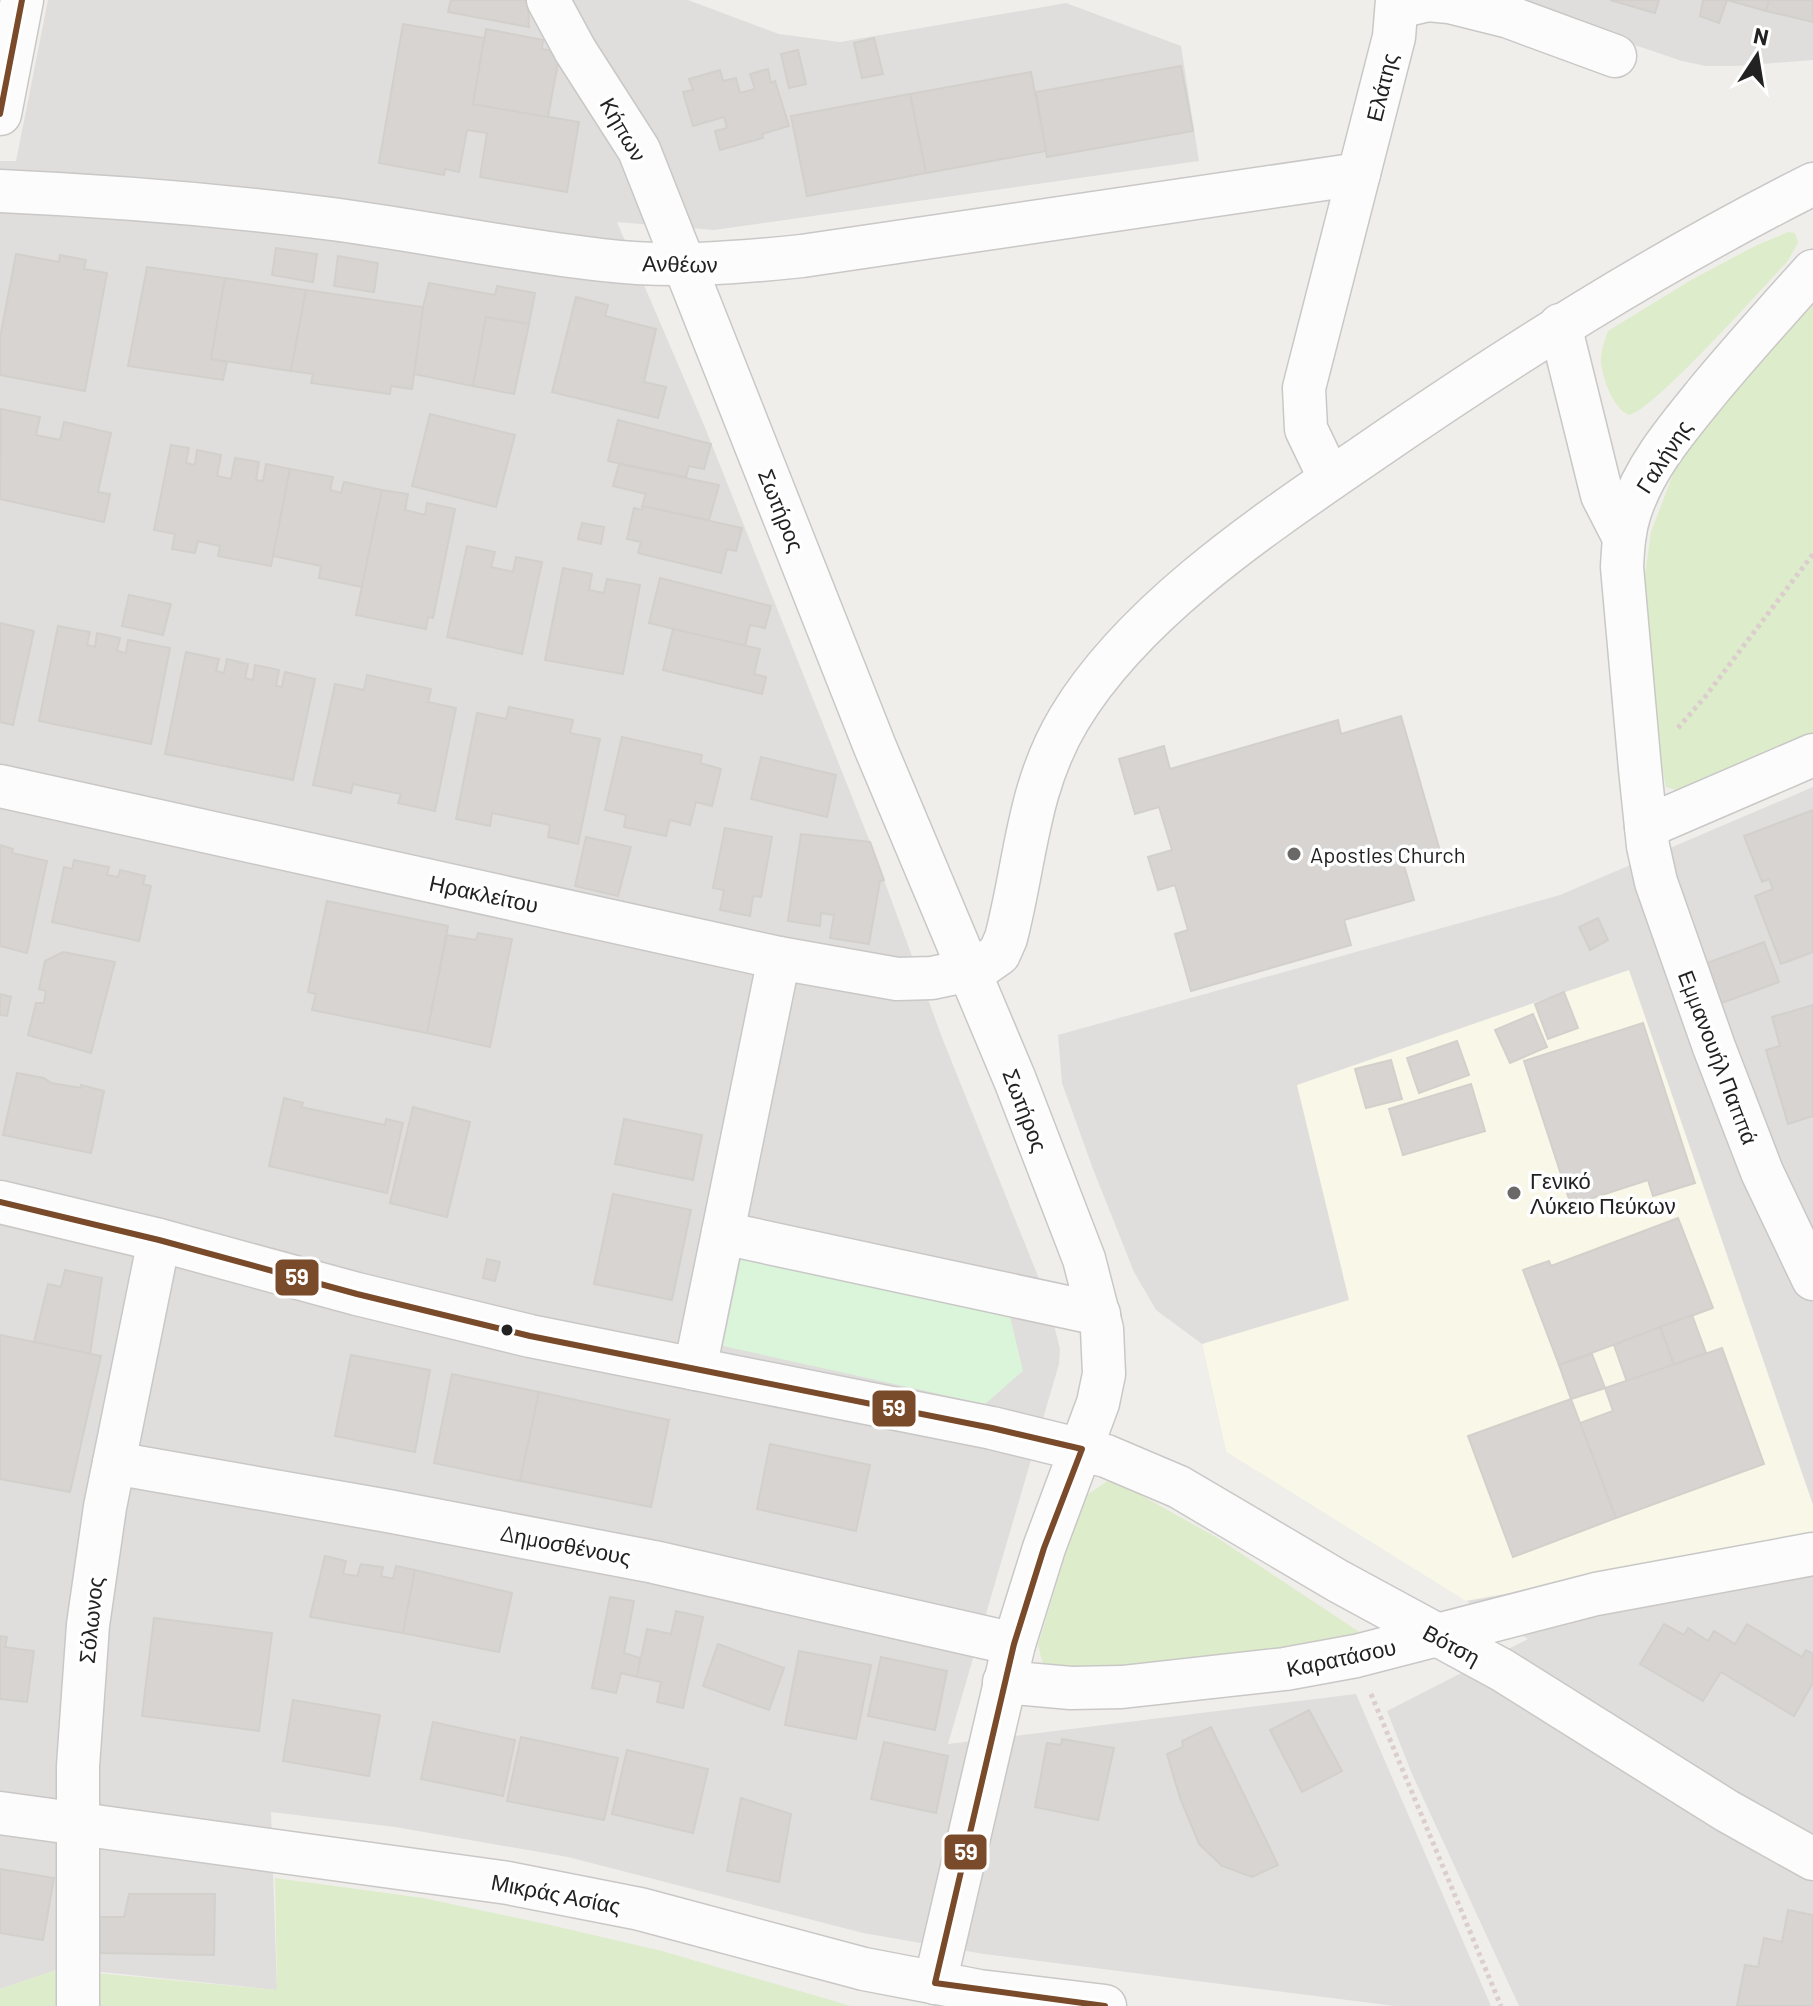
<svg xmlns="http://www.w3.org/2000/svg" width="1813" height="2006" viewBox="0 0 1813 2006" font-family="Barlow,sans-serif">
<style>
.residential{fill:#dfdedc}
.education{fill:#f8f7e8}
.grass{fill:#ddeccb}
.park{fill:#daf5da}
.building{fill:#d7d4d2;stroke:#d3d0cc;stroke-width:2}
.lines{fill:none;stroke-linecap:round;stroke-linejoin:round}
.minor-casing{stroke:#c9c8c7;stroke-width:45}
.path{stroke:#dccecd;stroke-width:5;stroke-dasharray:4 4;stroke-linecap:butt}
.minor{stroke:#fdfcfc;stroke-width:42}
.bus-1-casing{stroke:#fff;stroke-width:12}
.bus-1{stroke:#7a4b2a;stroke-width:6}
.poi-dot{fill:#6a6968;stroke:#fff;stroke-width:3}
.bus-dot{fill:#222;stroke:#fff;stroke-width:3}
.labels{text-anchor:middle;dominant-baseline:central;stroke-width:7;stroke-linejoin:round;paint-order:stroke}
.street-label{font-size:22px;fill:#222;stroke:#fff}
.poi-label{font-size:22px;fill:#222;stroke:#fff;text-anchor:start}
.line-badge{stroke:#fff;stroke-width:3}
.badge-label{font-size:22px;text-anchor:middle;font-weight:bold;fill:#fff}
</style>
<rect width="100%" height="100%" fill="#f0eeeb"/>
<!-- residential -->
<g class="residential">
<path d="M48,0H688L779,34L840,42L1066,3L1181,46L1199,161L714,230L617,222L704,425L870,842L943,1040L1048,1301L1060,1349L1059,1364L948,1744L1356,1694L1491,2006H1395L984,1954L863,1933L568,1857L395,1827L271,1812L277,1990L62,1968L0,1989V161H16Z"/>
<path d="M1501,0H1813V60L1736,66H1706L1682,61Z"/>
<path d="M1813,787V2006H1519L1412,1774L1387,1711L1528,1639L1226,1452L1202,1344L1156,1310L1134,1272L1093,1169L1062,1083L1058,1035L1560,895Z"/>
</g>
<!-- education -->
<path class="education" d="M1629,970L1813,1505V1539L1466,1601L1226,1452L1202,1344L1349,1300L1297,1085Z"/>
<!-- grass -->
<g class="grass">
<path d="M1788,232L1795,233L1798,243L1787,262C1762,288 1654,410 1629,415C1613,408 1604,382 1601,364C1600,353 1604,342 1608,331L1691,280L1755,246Z"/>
<path d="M1813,298V735L1679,791L1666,787L1653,723L1640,610L1651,532L1675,469L1698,430Z"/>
<path d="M1107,1481L1128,1488L1216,1537L1361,1633L1355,1641L1112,1676L1043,1665L1038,1645L1065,1556L1087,1495Z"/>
<path d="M275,1878L423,1898L546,1924L662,1951L851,2006H97L96,1973L277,1990Z"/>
<path d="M62,1968L61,2006H0V1989Z"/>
</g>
<!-- park -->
<path class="park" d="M744,1245L1007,1304L1023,1371L985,1404L723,1346Z"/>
<!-- building -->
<g class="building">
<path d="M451,0H528L529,27L448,12Z"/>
<path d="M1610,0H1659L1655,13Z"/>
<path d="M1703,0H1727L1719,23L1700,16Z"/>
<path d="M1727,0H1769L1766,11Z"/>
<path d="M1769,0H1813V22L1766,11Z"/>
<path d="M403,24L484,38L473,104L579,122L567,192L480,177L487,133L467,130L459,172L445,169L444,175L379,163Z"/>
<path d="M486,29L543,40L542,49L560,52L548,117L473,104Z"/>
<path d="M874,38L883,74L862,78L854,43Z"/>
<path d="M798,50L806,84L789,88L781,54Z"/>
<path d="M1181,66L1193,131L1047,157L1036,92Z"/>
<path d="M768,69L771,83L775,81L789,126L762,134L763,138L720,150L715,131L727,128L724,117L693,126L683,92L693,90L689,79L720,70L723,81L736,78L740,93L755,89L750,74Z"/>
<path d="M1031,72L1046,151L926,173L910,94Z"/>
<path d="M910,94L926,173L807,196L791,116Z"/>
<path d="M276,248L317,254L313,282L272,275Z"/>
<path d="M16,254L59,262L60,255L86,260L84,269L107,273L85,391L0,375V338Z"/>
<path d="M338,256L378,263L374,292L334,286Z"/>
<path d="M147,267L225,278L211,359L227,362L223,380L128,366Z"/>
<path d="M225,278L306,290L291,371L211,359Z"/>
<path d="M429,283L495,295L497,286L535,293L529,324L486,317L473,386L414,374L423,307Z"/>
<path d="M306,290L423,307L412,389L391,386L390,394L311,383L313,374L291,371Z"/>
<path d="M576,297L608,305L605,316L656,329L644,382L666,387L658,418L552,392Z"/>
<path d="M486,317L529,324L514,394L473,386Z"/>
<path d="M1,409L40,417L36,435L60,440L64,422L111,433L98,492L110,494L104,522L0,499Z"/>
<path d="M430,414L515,435L496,507L412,486Z"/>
<path d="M618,420L711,444L704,469L689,466L686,477L608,461Z"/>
<path d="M171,445L189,448L186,463L195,465L197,450L221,455L217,476L231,479L235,458L259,462L256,480L263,481L266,464L290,469L271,566L218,556L220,546L198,541L195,553L172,549L175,534L154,530Z"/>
<path d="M619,464L719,485L709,520L642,506L646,494L613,486Z"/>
<path d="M290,469L333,477L330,490L341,493L344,482L382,490L362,587L319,578L321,566L273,556Z"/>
<path d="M382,490L408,494L405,510L425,515L427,503L455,509L433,618L428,617L426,629L356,615Z"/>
<path d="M642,506L742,528L736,551L727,549L721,573L638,553L641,542L627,539L634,508L642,510Z"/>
<path d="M582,523L604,527L601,544L578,539Z"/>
<path d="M467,546L495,552L491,567L513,572L516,557L542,562L522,654L447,637Z"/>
<path d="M563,568L592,574L589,590L604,593L607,579L640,585L623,674L545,660Z"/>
<path d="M660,578L771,606L765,628L750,625L745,646L649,623Z"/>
<path d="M129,595L171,604L163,635L122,626Z"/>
<path d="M0,623L34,631L13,725L0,722Z"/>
<path d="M58,626L90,632L87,645L95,647L97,633L120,638L117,651L126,653L128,640L170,648L151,744L39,721Z"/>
<path d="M673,629L760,649L754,674L766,677L762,694L663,670Z"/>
<path d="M186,652L219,659L216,671L224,673L227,659L248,664L245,678L253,680L255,665L279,670L276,686L282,687L285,672L315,679L293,780L165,754Z"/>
<path d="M367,675L431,689L428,702L456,708L435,811L398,803L401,794L353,784L351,793L313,785L335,684L364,690Z"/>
<path d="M509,707L573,720L570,733L600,739L578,844L548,837L550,825L492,813L490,826L456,819L477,713L506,719Z"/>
<path d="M1401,716L1440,851L1403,862L1414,900L1344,920L1351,945L1191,991L1175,934L1188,930L1175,885L1158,890L1148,857L1172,850L1159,807L1135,814L1119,759L1164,746L1170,769L1338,720L1341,734Z"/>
<path d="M622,737L702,755L700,763L721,769L712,806L696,802L690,825L670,820L666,836L624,827L626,815L605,810Z"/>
<path d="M761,757L836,775L827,817L751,799Z"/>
<path d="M1813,810V952L1781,964L1755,896L1773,889L1769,879L1762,882L1744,836Z"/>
<path d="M725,828L772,837L761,897L753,896L750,916L720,910L724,890L713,888Z"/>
<path d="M801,834L870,842L884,880L880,881L869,944L830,938L834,915L821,913L820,926L788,921Z"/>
<path d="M586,837L631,847L618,896L575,886Z"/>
<path d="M0,845L13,849L12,853L47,861L27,953L0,946Z"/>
<path d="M74,860L109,867L107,875L118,877L120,870L145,876L143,884L151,886L139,941L52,922L64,867L72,869Z"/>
<path d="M327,901L448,926L427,1033L312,1010L316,994L308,992Z"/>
<path d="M1598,918L1608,940L1590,950L1579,927Z"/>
<path d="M478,933L512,939L490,1047L427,1033L447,935L476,940Z"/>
<path d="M1764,942L1779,982L1719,1004L1704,964Z"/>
<path d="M63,952L115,962L91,1053L28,1035L36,1003H44L46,991L39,989L45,961Z"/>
<path d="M1564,992L1578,1028L1548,1039L1535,1004Z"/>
<path d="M0,994L11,997L7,1016L0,1015Z"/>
<path d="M1813,1005V1116L1788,1124L1766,1050L1780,1046L1772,1017Z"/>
<path d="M1533,1014L1547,1047L1510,1063L1495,1030Z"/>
<path d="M1643,1023L1695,1183L1653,1196L1648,1180L1571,1205L1524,1061Z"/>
<path d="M1457,1041L1469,1075L1419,1093L1407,1058Z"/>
<path d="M1391,1060L1402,1099L1366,1108L1355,1069Z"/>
<path d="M17,1073L44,1078L51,1083L81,1088V1085L104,1091L91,1153L3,1135Z"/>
<path d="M1471,1084L1485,1131L1403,1155L1389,1109Z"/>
<path d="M284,1098L303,1103L301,1107L385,1125L386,1119L403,1123L387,1193L269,1166Z"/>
<path d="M413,1107L470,1122L447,1217L390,1203Z"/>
<path d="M624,1119L702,1135L693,1180L615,1164Z"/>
<path d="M613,1194L691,1210L672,1300L594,1284Z"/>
<path d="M1678,1218L1713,1308L1559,1365L1523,1270L1549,1261L1551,1266Z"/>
<path d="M487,1259L500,1262L495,1281L483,1278Z"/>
<path d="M65,1270L102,1278L90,1354L34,1342L48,1284L61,1287Z"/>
<path d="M1692,1315L1706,1353L1674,1365L1660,1327Z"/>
<path d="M1660,1327L1674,1365L1627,1382L1614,1345Z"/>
<path d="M0,1335L101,1356L70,1492L0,1479Z"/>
<path d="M1722,1348L1764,1464L1616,1518L1580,1423L1613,1411L1605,1388Z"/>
<path d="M1592,1354L1605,1388L1571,1399L1559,1365Z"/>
<path d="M351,1355L430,1370L415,1452L335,1436Z"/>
<path d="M452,1374L539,1392L520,1481L434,1463Z"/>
<path d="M539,1392L669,1420L651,1507L520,1481Z"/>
<path d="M1571,1399L1616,1518L1513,1557L1468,1436Z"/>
<path d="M770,1444L870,1465L856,1531L757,1509Z"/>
<path d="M325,1556L346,1561L343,1574L357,1576L361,1564L383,1567L381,1576L393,1579L396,1566L415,1570L403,1633L310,1617Z"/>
<path d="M415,1570L512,1593L499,1652L403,1633Z"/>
<path d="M610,1597L634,1601L624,1653L640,1658L637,1677L621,1673L616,1693L592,1688Z"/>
<path d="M676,1611L703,1617L683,1708L657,1702L661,1682L637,1677L647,1629L671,1634Z"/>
<path d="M154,1618L272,1633L259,1731L142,1716Z"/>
<path d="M1664,1624L1684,1635L1688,1628L1708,1641L1714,1631L1735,1644L1747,1624L1802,1657L1806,1650L1813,1654V1683L1794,1716L1721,1672L1703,1701L1640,1664Z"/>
<path d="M0,1636L7,1637L5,1647L34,1651L27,1702L0,1699Z"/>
<path d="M718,1644L784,1668L769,1710L703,1686Z"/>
<path d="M799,1651L871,1665L856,1739L785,1725Z"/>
<path d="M881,1657L947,1671L935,1730L868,1716Z"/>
<path d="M293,1700L380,1715L369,1776L283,1761Z"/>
<path d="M1309,1710L1342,1771L1302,1792L1270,1730Z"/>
<path d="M433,1722L515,1740L503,1796L421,1779Z"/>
<path d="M1211,1727L1278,1865L1252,1877L1222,1866L1199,1844L1180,1798L1167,1754L1183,1747L1182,1741Z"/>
<path d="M521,1737L618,1758L604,1820L507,1801Z"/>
<path d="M1062,1739L1114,1748L1098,1820L1035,1807L1047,1743L1061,1745Z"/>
<path d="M884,1742L948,1756L936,1813L871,1799Z"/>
<path d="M627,1750L708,1769L693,1833L612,1814Z"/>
<path d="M741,1798L791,1814L779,1882L727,1871Z"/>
<path d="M0,1869L54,1878L43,1940L0,1933Z"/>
<path d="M129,1894H215L214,1955L100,1953V1917H124Z"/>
<path d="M1788,1910L1813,1915V2006H1737L1745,1965L1758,1967L1764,1938L1782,1942Z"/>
</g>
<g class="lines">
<defs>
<g id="minor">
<path d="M548,0L575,50L639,150L875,747L1015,1080L1084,1259L1102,1329L1104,1374L1098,1403L1044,1548L1014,1644L935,1983"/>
<path d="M1398,7L1428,0L1449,2L1509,17L1615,56"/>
<path d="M0,114L22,0"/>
<path d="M0,191C111,196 222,205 332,219C423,231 512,250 602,260C669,268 736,263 802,256L1359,174"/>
<path d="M1813,271C1777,311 1741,351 1707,392C1677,429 1645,466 1630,512C1624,530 1623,548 1622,567L1640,769L1648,846L1656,882L1714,1047L1762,1172L1813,1279"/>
<path d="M1560,325L1602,495L1624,538"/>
<path d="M1330,479L1306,429L1304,388L1394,37L1397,0"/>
<path d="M0,786L779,958L897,979L932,978L979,968L999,954L1006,938C1026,861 1027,789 1069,719C1133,612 1262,526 1364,456C1509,356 1656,263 1813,184"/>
<path d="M1646,827L1813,755"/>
<path d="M0,1202L159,1240L357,1294L530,1336L992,1428L1106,1456L1179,1487L1338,1581L1502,1670L1727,1811L1813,1859"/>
<path d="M723,1233L1099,1314"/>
<path d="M695,1369L779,958"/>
<path d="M114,1463L388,1511L654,1562L1014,1644"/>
<path d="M1004,1682L1071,1688L1122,1687L1285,1669L1356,1656L1596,1594L1813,1554"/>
<path d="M0,1813L508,1883L640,1909L864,1969L979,1991L1105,2006"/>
<path d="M78,2006V1766L88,1625L105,1507L159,1240"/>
</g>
</defs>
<!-- minor casing -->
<use href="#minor" class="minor-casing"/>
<!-- path -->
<g class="path">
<path d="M1678,728L1705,697L1813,554"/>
<path d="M1371,1694L1501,2006"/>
</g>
<!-- minor -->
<use href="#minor" class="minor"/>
<defs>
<g id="bus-1">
<path d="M0,114L22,0"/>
<path d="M0,1202L159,1240L357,1294L530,1336L992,1428L1082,1449L1044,1548L1014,1644L935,1983L1105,2006"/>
</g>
</defs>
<!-- bus-1 casing -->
<use href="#bus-1" class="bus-1-casing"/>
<!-- bus-1 -->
<use href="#bus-1" class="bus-1"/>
</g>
<!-- markers -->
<g class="poi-dot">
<circle cx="1294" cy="854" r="8"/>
<circle cx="1514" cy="1193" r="8"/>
</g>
<circle class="bus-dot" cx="507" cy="1330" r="7"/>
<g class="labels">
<!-- street labels -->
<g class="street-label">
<text transform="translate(1381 87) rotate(-76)">Ελάτης</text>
<text transform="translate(624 129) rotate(60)">Κήπων</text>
<text transform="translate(680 263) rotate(1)">Ανθέων</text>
<text transform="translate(1663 456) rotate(-57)">Γαλήνης</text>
<text transform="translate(782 510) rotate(68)">Σωτήρος</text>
<text transform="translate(484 893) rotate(12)">Ηρακλείτου</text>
<text transform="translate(1719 1057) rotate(69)">Εμμανουήλ Παππά</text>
<text transform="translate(1026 1110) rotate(69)">Σωτήρος</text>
<text transform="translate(566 1544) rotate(11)">Δημοσθένους</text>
<text transform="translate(90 1620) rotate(-84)">Σόλωνος</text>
<text transform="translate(1452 1644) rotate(28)">Βότση</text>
<text transform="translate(1341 1657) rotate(-12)">Καρατάσου</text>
<text transform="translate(556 1893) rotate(11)">Μικράς Ασίας</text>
</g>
<!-- poi labels -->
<g class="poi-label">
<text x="1310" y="854">Apostles Church</text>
<text x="1530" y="1180">Γενικό<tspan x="1530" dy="25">Λύκειο Πεύκων</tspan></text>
</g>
</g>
<g class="line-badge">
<rect x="274" y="1258" width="46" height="39" rx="8" fill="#7a4b2a"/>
<rect x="871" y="1389" width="46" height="39" rx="8" fill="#7a4b2a"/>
<rect x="943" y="1833" width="45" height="38" rx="8" fill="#7a4b2a"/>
</g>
<g class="badge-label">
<text x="297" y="1285">59</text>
<text x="894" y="1416">59</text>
<text x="966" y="1860">59</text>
</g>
<!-- north arrow -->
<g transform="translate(1757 56) rotate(12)" stroke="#ffffff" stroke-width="6" paint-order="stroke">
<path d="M0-6L14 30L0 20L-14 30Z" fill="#222222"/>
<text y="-12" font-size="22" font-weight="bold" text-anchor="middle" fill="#222222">N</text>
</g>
</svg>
